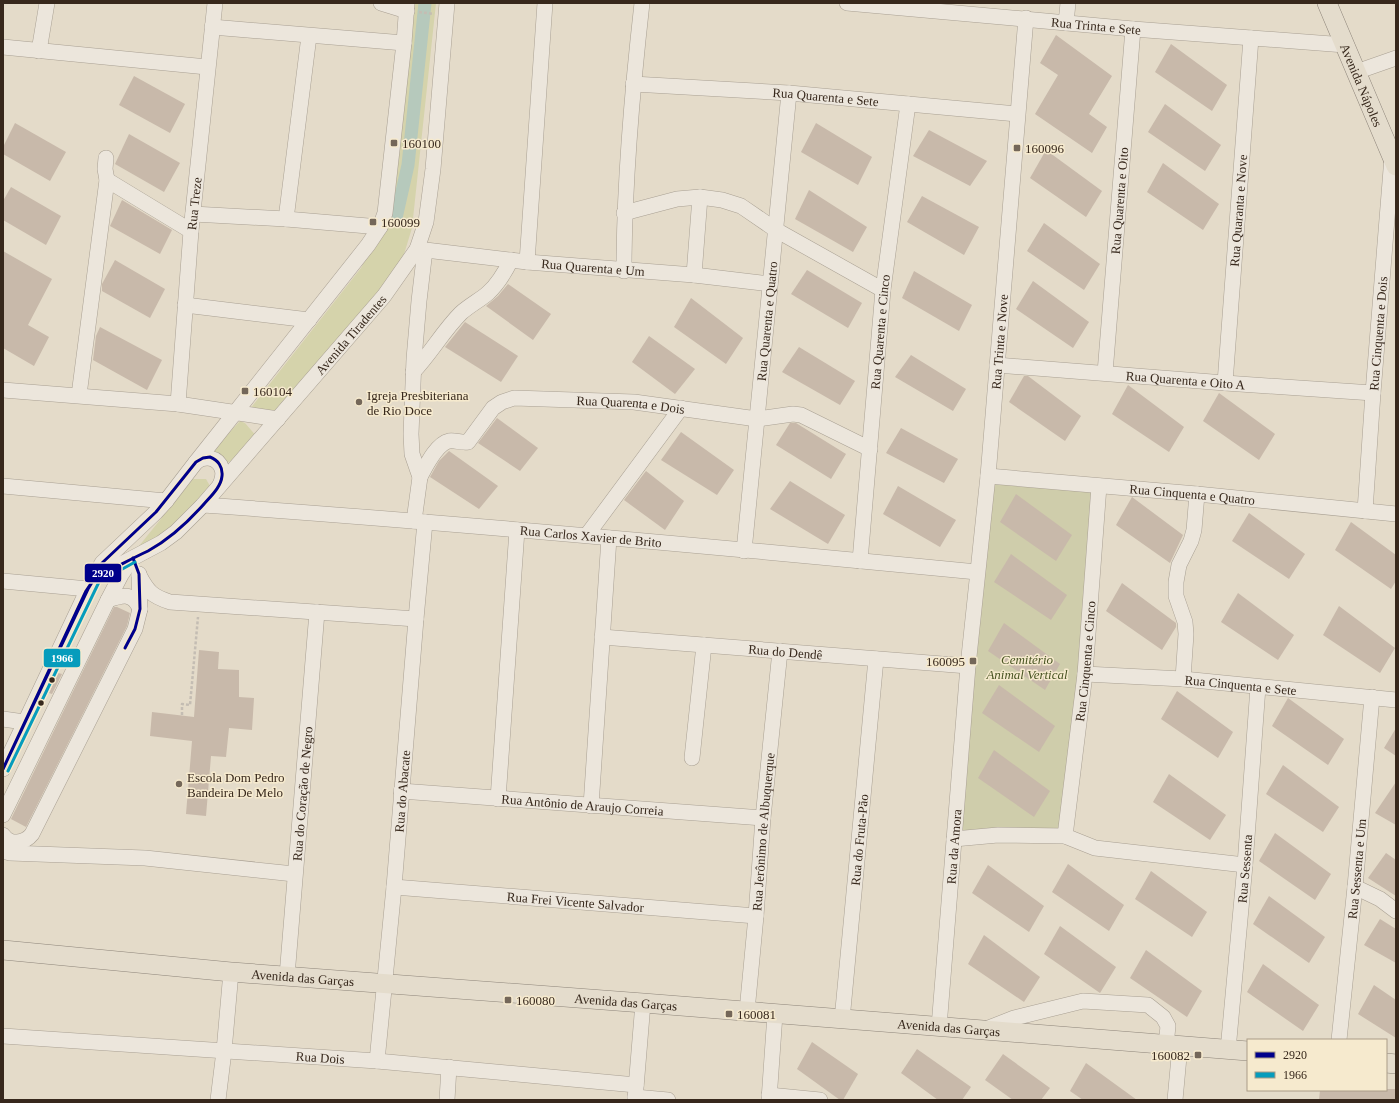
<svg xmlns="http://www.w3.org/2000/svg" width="1399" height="1103" viewBox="0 0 1399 1103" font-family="'Times New Roman',serif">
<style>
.green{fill:#d5d3ab}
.cemetery{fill:#cfcdab}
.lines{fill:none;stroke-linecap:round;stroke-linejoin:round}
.canal{stroke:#b6c9bc;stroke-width:13}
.building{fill:#c8b9aa}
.minor-casing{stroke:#a9a093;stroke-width:16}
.major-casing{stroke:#8e857a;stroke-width:20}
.path{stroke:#c4bdb3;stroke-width:2.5;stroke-dasharray:3 2;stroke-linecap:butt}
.minor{stroke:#ece6dc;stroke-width:15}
.major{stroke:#e4dccc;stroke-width:19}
.bus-1-casing{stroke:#f6eace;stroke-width:6}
.bus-2-casing{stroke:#f6eace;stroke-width:6}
.bus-1{stroke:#00008b;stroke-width:3}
.bus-2{stroke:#069cbc;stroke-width:3}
.poi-dot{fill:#746759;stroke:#f6eace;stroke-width:1.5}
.bus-dot{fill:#37281c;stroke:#f6eace;stroke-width:1.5}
.labels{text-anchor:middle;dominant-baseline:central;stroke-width:3;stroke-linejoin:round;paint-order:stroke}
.street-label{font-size:13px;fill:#37281c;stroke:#f6eace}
.poi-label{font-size:13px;fill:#37281c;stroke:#f6eace;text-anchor:start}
.park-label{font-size:13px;font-style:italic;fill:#485422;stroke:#f6eace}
.line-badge{stroke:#f6eace;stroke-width:1.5}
.badge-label{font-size:11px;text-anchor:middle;font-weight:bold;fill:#fff}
</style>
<rect width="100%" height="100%" fill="#e4dbc9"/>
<!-- green -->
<g class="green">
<path d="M407,3H436L412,228L398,274L283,410H249L361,268L386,221Z"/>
<path d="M240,421L245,423L257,437L237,457L224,465L213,450Z"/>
<path d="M193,479H206L210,486L168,537L135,551Z"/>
</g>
<!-- cemetery -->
<path class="cemetery" d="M988,476L1099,486L1065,836L954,839Z"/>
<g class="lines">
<!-- canal -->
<path class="canal" d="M396,218L408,165L425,3"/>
</g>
<!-- building -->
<g class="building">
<path d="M1056,35L1112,76L1089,114L1107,127L1092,153L1035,114L1058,75L1040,63Z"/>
<path d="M1171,44L1227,85L1212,111L1155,72Z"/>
<path d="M134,76L185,104L170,133L119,105Z"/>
<path d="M1165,104L1221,145L1205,171L1148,132Z"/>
<path d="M15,123L66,152L50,181L3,154V147Z"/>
<path d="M816,123L872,157L858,185L801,152Z"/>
<path d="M929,130L987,161L970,186L913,156Z"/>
<path d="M129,134L180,163L164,192L115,164Z"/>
<path d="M1046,150L1102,191L1086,217L1030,178Z"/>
<path d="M1163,163L1219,204L1203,230L1147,192Z"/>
<path d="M11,187L61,216L46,245L3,220V201Z"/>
<path d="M809,190L867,227L853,252L795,219Z"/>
<path d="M922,196L979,227L964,255L907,222Z"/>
<path d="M122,200L172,230L160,254L110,226Z"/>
<path d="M1044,223L1100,264L1084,290L1027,251Z"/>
<path d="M3,251L52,279L28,325L49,337L34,366L3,348Z"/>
<path d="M115,260L165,289L150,318L102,291V284Z"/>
<path d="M807,270L862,303L848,328L791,294Z"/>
<path d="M914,271L972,305L959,331L902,298Z"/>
<path d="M1033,281L1089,322L1073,348L1016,309Z"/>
<path d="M508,284L551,314L533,340L486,306L498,296Z"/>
<path d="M691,298L743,338L726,364L674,327Z"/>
<path d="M465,322L518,356L501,382L445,347Z"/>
<path d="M100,327L162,360L147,390L93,360L96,336Z"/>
<path d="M649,336L695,369L675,394L632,362Z"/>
<path d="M799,347L855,381L840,405L782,372Z"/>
<path d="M911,355L966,389L953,411L895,377Z"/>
<path d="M1024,376H1028L1081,416L1065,441L1009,402Z"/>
<path d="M1128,385L1184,427L1169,452L1112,414Z"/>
<path d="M1219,393L1275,434L1259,460L1203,421Z"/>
<path d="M497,418L538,448L520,471L478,443Z"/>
<path d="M790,423H796L846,454L831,479L776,445Z"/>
<path d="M901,428L958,459L944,483L886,453Z"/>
<path d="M681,432L734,470L717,495L661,460Z"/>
<path d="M449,451L498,486L479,509L430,477L439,461Z"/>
<path d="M646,471L684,501L665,530L624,500Z"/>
<path d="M790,481L845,515L828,544L770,509Z"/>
<path d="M898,486L956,520L940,547L883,514Z"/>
<path d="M1016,494L1072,535L1056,561L1000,522Z"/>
<path d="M1132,497L1183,535L1170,563L1116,525Z"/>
<path d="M1249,513L1305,554L1289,579L1232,541Z"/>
<path d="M1351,522L1396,555V581L1391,589L1335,550Z"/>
<path d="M1011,554L1067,595L1051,620L994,582Z"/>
<path d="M1122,583L1176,623V627L1162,650L1106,611Z"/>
<path d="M1238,593L1294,635L1278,660L1221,622Z"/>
<path d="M1339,606L1395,648L1380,673L1323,635Z"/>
<path d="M114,607H117L130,613L127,626L26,827L11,819Z"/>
<path d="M1004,623L1060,664L1045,690L988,651Z"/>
<path d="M199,650L219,652L218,669L239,670V697L254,698L252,730L229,728L226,757L211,756L206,816L186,814L192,741L150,736L152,712L194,717Z"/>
<path d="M58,673L62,674L52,694L49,693Z"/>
<path d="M999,685L1055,726L1039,752L982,713Z"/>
<path d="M1177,691L1233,732L1218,758L1161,719Z"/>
<path d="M1288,698L1344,739L1328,765L1272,726Z"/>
<path d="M1396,728V756L1384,748Z"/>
<path d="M994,750L1050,791L1034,817L978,778Z"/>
<path d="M1283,765L1339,807L1323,832L1266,794Z"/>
<path d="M1169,774L1226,815L1210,840L1153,802Z"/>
<path d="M1396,782V825L1375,813Z"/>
<path d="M1275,833L1331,874L1315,900L1259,861Z"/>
<path d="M1386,853L1396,860V896L1368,878Z"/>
<path d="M1068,864L1124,905L1109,931L1052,892Z"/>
<path d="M988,865L1044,906L1029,932L972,893Z"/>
<path d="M1151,871L1207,912L1192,937L1135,899Z"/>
<path d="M1269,896L1325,937L1309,963L1253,924Z"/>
<path d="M1380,919L1396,929V963L1364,945Z"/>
<path d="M1060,926L1116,967L1100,993L1044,954Z"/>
<path d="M984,935L1040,977L1024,1002L968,964Z"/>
<path d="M1146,950L1202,991L1187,1017L1130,978Z"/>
<path d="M1263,964L1319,1005L1303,1031L1247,992Z"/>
<path d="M1374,985L1396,1000V1038L1358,1014Z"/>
<path d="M812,1042L858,1074L843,1100H840L797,1069Z"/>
<path d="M917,1049L971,1087L962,1100H938L901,1073Z"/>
<path d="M1003,1054L1050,1088L1041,1100H1013L985,1080Z"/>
<path d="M1086,1063L1137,1100H1083L1070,1091Z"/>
<path d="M1386,1089H1396V1100H1319L1320,1090H1386Z"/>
</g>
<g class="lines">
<defs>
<g id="minor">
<path d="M381,3L407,11"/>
<path id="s1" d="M847,3L1133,29L1345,45"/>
<path d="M1066,23L1068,3"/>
<path d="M212,27L404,43"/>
<path d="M3,47L207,67"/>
<path d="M39,51L47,3"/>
<path d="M1356,72L1396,58"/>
<path id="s2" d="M633,84L789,93L1017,114"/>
<path d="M107,180L191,231"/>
<path d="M624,213L677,199L700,197L722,200L741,206L776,230L883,290"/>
<path d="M193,214L286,219L380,227"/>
<path d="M286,219L309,36"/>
<path id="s3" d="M417,249L527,262L694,275L770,284"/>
<path d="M527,262L545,3"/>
<path d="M624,271C624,181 632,92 642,3"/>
<path d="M694,275L700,197"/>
<path d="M185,305L309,320"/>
<path id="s4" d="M997,365L1225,383L1373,393"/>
<path d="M413,372C431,353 443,331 461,313C470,305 480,300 488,293C498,284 505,272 511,260"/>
<path id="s5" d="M1105,373L1133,29"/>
<path id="s6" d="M1225,383L1251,38"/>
<path d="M3,390L178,404L278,419"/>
<path d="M79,395L107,180L105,169L106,158"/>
<path id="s7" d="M178,404L191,231L215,3"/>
<path d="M196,462C205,455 218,457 222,469C224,474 222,480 220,485"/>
<path id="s8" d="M988,476L1197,494L1396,514"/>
<path id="s9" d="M420,477C426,466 436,444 449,441C455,440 461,443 468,442L493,408L502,402L514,398L634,402L757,419L793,414L801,415L870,449"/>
<path d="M3,486L166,501"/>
<path id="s10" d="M203,505C461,523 719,547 977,572"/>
<path id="s11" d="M1365,511L1373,393L1392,157"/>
<path d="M414,521L420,477L412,454L411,434L414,359L419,301L425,250"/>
<path d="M587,535L681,408"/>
<path id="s12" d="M744,551L789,93"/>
<path id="s13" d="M860,561L883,290L908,104"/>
<path d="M139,575C148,592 152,596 170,602L416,619"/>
<path id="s14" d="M95,578L161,543L176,532L203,505L384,296L417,249L426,222L433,169L447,3"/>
<path d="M3,581L88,589"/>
<path d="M108,600C123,595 133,592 140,609"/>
<path id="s15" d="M602,637L968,666"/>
<path id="s16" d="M1085,674L1183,679L1396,700"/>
<path d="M1183,679L1186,634L1185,622L1176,596V582L1179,565L1191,541L1194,530L1197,494"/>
<path d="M3,719L24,722"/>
<path d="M692,758L704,645"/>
<path d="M3,769L88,589L102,563L156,512L166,501L196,462L368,245L380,227L385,213L404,43L407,3"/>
<path id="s17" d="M401,791L763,818"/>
<path d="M498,799L517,530"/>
<path d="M591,806L609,538"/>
<path d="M3,815L108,600L121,575L132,559"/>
<path d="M3,835C10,846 25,843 32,834L135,629L140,609L139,574"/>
<path id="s18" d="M1065,836L1085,674L1099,486"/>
<path d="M954,839L998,835L1065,836L1095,848L1245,865"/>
<path d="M3,851L10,853L145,858L294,874"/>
<path id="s19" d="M394,887L756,916"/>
<path d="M1355,887L1380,899L1396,911"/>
<path id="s20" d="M287,976L317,612"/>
<path id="s21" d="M747,1011L756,916L763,818L780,651"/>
<path id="s22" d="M842,1020L876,659"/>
<path id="s23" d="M939,1027L968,666L988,476L1026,18"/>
<path d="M986,1029L1014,1018L1083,1001L1148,1005L1163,1017L1168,1026L1166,1045"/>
<path id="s24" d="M3,1036L377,1061L636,1085"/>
<path id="s25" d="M1339,1040L1355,887L1372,697"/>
<path id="s26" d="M1228,1050L1245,865L1258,687"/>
<path id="s27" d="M377,1061L394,887L416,619L425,522"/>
<path d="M769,1095L820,1100"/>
<path d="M635,1097L668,1100"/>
<path d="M218,1100L224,1051L231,972"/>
<path d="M447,1100L449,1067"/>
<path d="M635,1100L643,1003"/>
<path d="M769,1100L775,1014"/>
<path d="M1175,1100L1180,1046"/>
</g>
<g id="major">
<path id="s28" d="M1327,3L1396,166"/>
<path id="s29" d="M3,950L231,972L643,1003L1248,1051"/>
<path d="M1386,1063L1396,1064"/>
</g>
</defs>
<!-- minor casing -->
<use href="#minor" class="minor-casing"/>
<!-- major casing -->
<use href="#major" class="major-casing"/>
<!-- path -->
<g class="path">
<path d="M419,12L434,14"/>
<path d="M182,715V704L190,705L198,617"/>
</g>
<!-- minor -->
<use href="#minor" class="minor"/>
<!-- major -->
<use href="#major" class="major"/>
<defs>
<g id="bus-1">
<path d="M210,457C218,460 223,467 222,476C221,487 211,496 204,504C188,522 170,539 148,551C135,557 122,564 110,570C104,573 98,574 94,579L102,563L156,512L196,462L203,458Z"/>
<path d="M94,579L88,589L3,769L86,591Z"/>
<path d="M125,648L135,629L140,609L139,574L133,558"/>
</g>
<path id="bus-2" d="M8,771L99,582L135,562"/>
</defs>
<!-- bus-1 casing -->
<use href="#bus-1" class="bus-1-casing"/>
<!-- bus-2 casing -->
<use href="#bus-2" class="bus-2-casing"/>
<!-- bus-1 -->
<use href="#bus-1" class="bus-1"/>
<!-- bus-2 -->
<use href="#bus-2" class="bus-2"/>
</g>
<!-- markers -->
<g class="poi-dot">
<rect x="390" y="139" width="8" height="8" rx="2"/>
<rect x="1013" y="144" width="8" height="8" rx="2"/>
<rect x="369" y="218" width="8" height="8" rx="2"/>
<rect x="241" y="387" width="8" height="8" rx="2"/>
<circle cx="359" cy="402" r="4"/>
<rect x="969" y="657" width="8" height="8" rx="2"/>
<circle cx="179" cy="784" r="4"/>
<rect x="504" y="996" width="8" height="8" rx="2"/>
<rect x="725" y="1010" width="8" height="8" rx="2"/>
<rect x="1194" y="1051" width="8" height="8" rx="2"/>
</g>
<g class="bus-dot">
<circle cx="52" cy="680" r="3.5"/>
<circle cx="41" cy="703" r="3.5"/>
</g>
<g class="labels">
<!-- street labels -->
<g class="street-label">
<text stroke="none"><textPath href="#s1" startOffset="250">Rua Trinta e Sete</textPath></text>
<text stroke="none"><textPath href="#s28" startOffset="89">Avenida Nápoles</textPath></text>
<text stroke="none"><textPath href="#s2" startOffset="193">Rua Quarenta e Sete</textPath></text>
<text stroke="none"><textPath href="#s5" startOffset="173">Rua Quarenta e Oito</textPath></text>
<text stroke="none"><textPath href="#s7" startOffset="201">Rua Treze</textPath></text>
<text stroke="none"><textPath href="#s6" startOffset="173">Rua Quaranta e Nove</textPath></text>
<text stroke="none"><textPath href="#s3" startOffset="177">Rua Quarenta e Um</textPath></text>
<text stroke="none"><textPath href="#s12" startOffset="231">Rua Quarenta e Quatro</textPath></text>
<text stroke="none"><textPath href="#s13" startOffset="230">Rua Quarenta e Cinco</textPath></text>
<text stroke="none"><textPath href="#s11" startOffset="178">Rua Cinquenta e Dois</textPath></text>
<text stroke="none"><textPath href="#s14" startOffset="357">Avenida Tiradentes</textPath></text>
<text stroke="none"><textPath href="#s23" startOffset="688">Rua Trinta e Nove</textPath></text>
<text stroke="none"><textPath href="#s4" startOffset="189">Rua Quarenta e Oito A</textPath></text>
<text stroke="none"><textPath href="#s9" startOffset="249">Rua Quarenta e Dois</textPath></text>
<text stroke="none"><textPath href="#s8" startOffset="205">Rua Cinquenta e Quatro</textPath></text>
<text stroke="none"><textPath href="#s10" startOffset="389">Rua Carlos Xavier de Brito</textPath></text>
<text stroke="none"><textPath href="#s15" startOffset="184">Rua do Dendê</textPath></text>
<text stroke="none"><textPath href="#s18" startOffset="176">Rua Cinquenta e Cinco</textPath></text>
<text stroke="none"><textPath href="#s16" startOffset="156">Rua Cinquenta e Sete</textPath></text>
<text stroke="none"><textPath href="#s27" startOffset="271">Rua do Abacate</textPath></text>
<text stroke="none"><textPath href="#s20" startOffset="183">Rua do Coração de Negro</textPath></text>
<text stroke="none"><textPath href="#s17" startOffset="182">Rua Antônio de Araujo Correia</textPath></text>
<text stroke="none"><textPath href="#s21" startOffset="180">Rua Jerônimo de Albuquerque</textPath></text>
<text stroke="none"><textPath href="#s22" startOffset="181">Rua do Fruta-Pão</textPath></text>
<text stroke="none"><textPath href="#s23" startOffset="181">Rua da Amora</textPath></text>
<text stroke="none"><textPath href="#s26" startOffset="182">Rua Sessenta</textPath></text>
<text stroke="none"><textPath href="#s25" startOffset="172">Rua Sessenta e Um</textPath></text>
<text stroke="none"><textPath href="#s19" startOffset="182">Rua Frei Vicente Salvador</textPath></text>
<text stroke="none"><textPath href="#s29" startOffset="301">Avenida das Garças</textPath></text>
<text stroke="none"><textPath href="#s29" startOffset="625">Avenida das Garças</textPath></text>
<text stroke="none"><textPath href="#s29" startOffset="949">Avenida das Garças</textPath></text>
<text stroke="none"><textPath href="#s24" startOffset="318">Rua Dois</textPath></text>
</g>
<!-- poi labels -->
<g class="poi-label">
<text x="402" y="143">160100</text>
<text x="1025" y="148">160096</text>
<text x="381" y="222">160099</text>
<text x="253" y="391">160104</text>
<text x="367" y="395">Igreja Presbiteriana<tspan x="367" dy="15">de Rio Doce</tspan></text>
<text x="965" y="661" text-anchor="end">160095</text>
<text x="187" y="777">Escola Dom Pedro<tspan x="187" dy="15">Bandeira De Melo</tspan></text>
<text x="516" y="1000">160080</text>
<text x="737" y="1014">160081</text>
<text x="1190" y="1055" text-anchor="end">160082</text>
</g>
<!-- park labels -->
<g class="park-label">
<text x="1027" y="659">Cemitério<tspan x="1027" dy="15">Animal Vertical</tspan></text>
</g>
</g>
<g class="line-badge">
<rect x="84" y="563" width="38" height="20" rx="4" fill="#00008b"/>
<rect x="43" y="648" width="38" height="20" rx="4" fill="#069cbc"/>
</g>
<g class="badge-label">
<text x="103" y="577">2920</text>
<text x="62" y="662">1966</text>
</g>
<!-- border -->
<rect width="1399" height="1103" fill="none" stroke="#37281c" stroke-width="8"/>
<!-- legend -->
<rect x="1247" y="1039" width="140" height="52" fill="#f6eace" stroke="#aa9c87"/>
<rect x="1255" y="1052" width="20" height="6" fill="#00008b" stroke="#aa9c87"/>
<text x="1283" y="1059" font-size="12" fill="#37281c">2920</text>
<rect x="1255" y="1072" width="20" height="6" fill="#069cbc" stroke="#aa9c87"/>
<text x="1283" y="1079" font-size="12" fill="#37281c">1966</text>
</svg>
